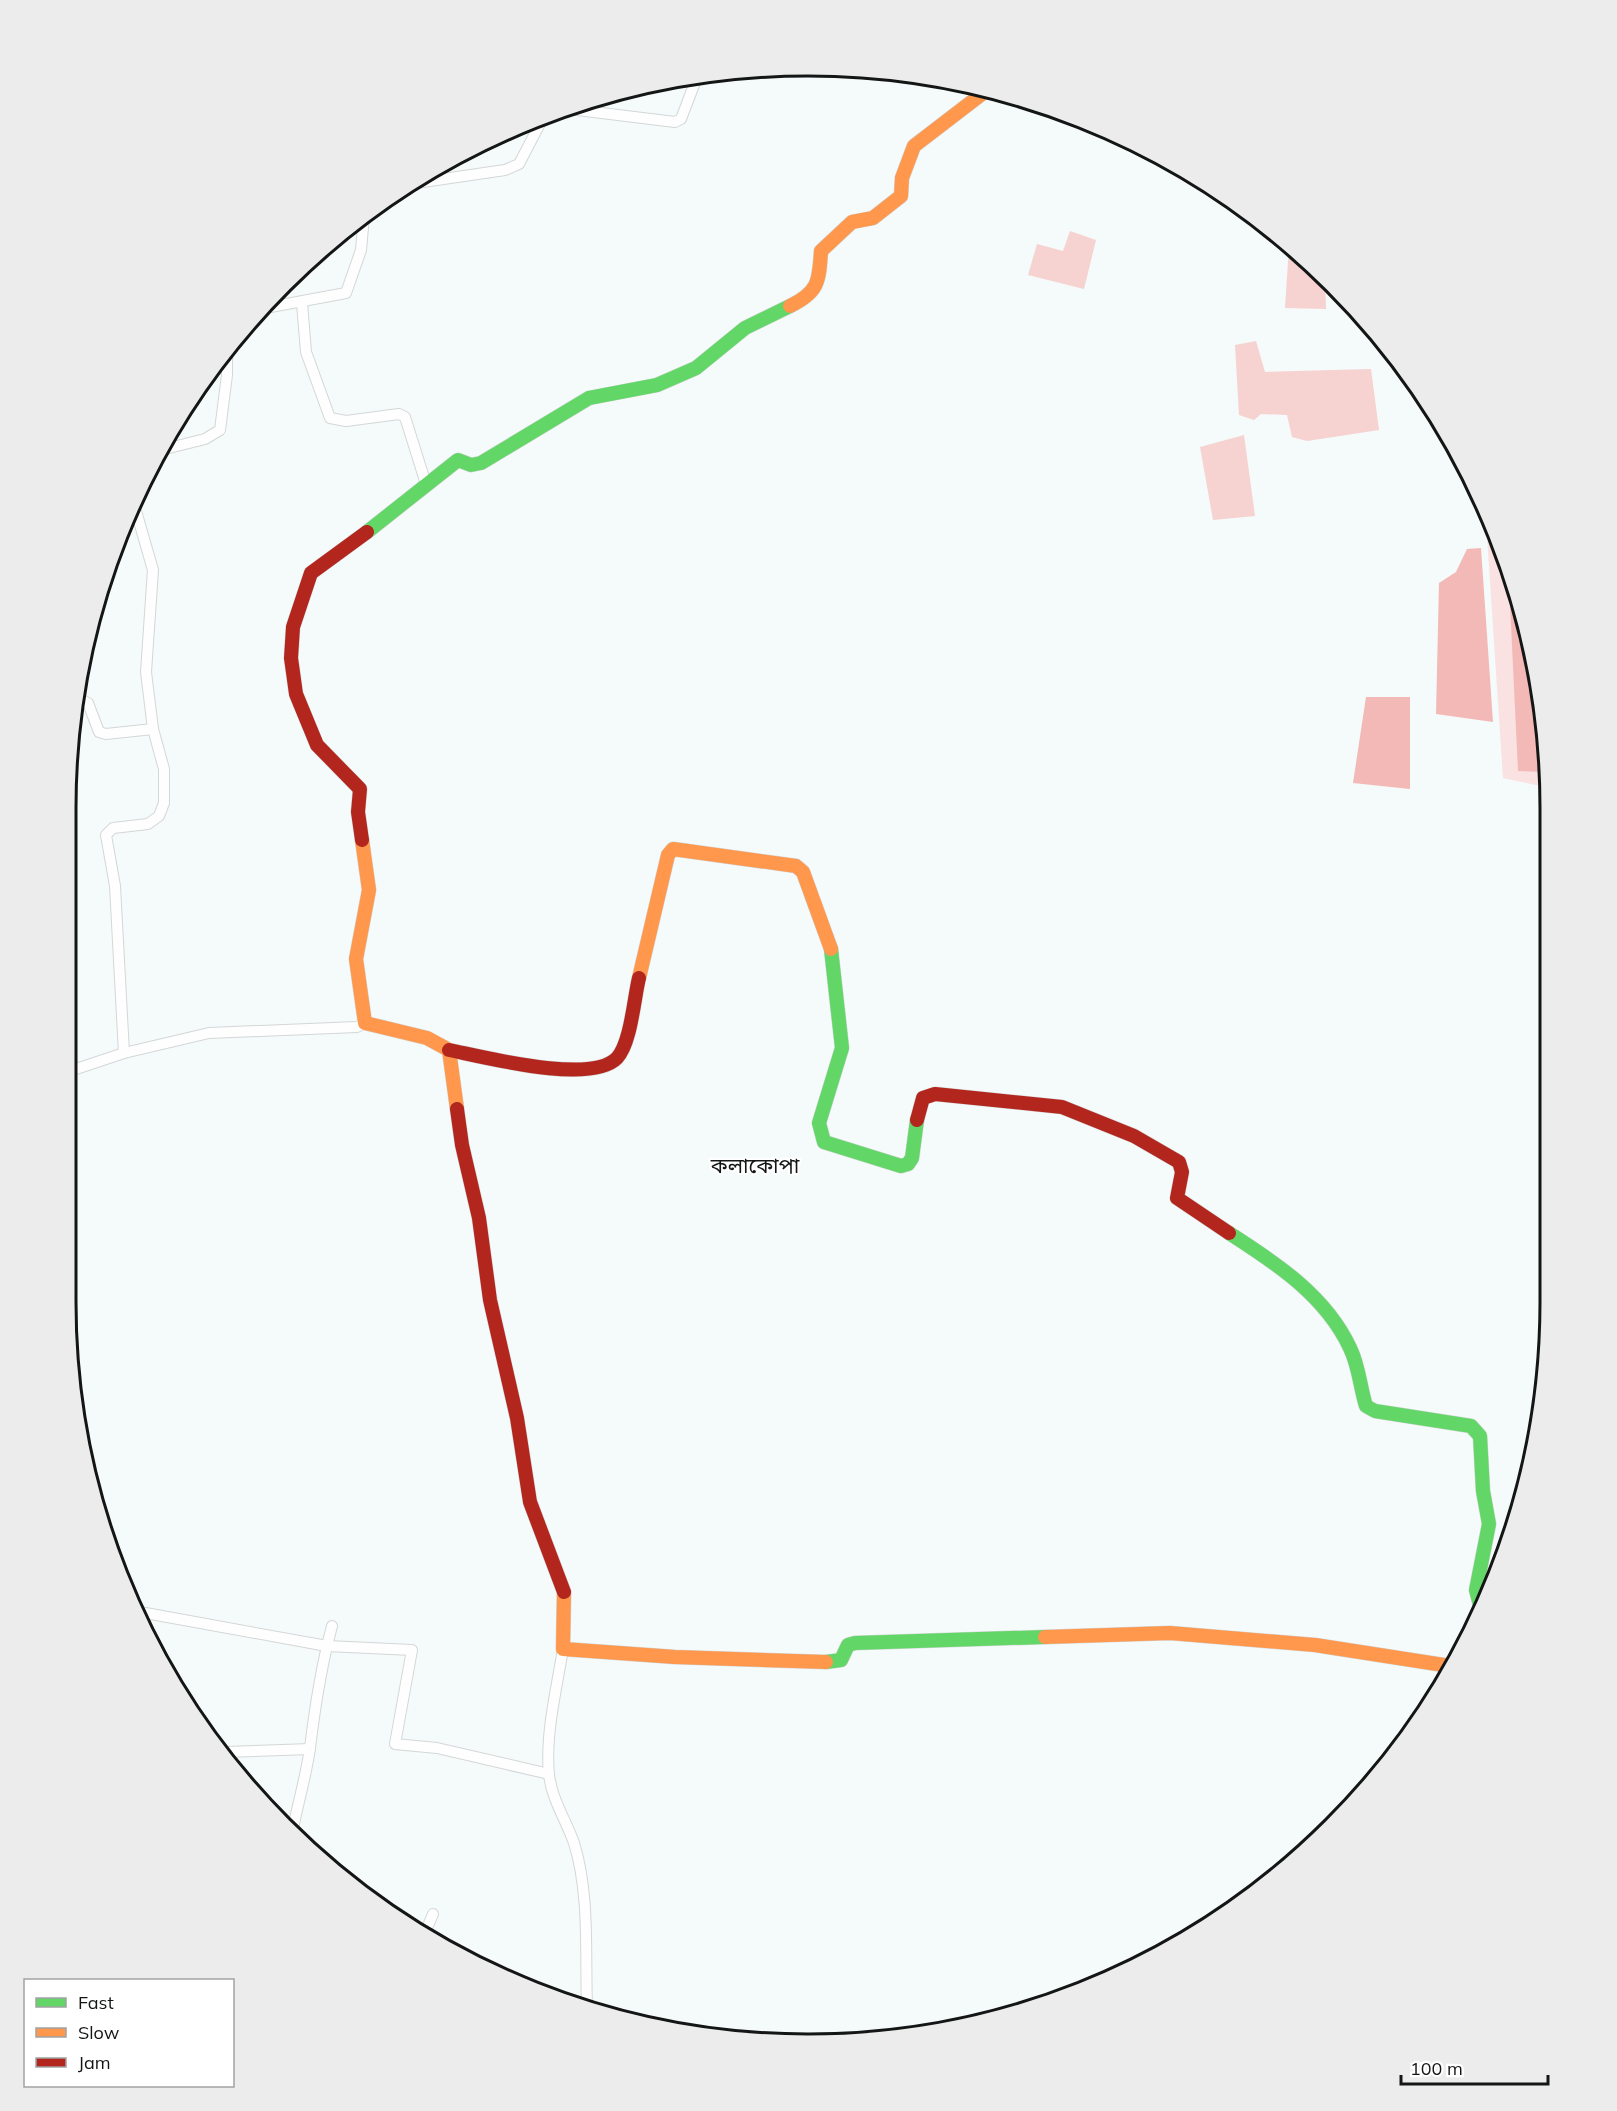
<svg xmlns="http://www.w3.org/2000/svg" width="1617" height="2111" viewBox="0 0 1617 2111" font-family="Mulish,'Noto Sans Bengali',sans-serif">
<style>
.green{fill:#f9e2e1}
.forest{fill:#f6d2d0}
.water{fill:#f3b9b6}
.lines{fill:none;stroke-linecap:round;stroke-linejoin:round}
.street-casing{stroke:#d4d7d7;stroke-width:12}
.fast-casing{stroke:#d4d7d7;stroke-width:15}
.slow-casing{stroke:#d4d7d7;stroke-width:15}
.jam-casing{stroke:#d4d7d7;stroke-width:15}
.street{stroke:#fefefe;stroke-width:10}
.fast{stroke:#63d668;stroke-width:14}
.slow{stroke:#ff974d;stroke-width:14}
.jam{stroke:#b3261e;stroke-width:14}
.labels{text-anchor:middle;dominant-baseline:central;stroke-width:4.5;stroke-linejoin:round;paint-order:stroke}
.quarter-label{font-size:21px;fill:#141616;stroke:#fff}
.rim{fill:none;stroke:#141616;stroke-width:3}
</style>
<rect width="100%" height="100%" fill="#f5fafa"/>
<!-- green -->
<path class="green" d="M1494,535L1511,570L1545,712V787L1503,778L1487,536Z"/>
<!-- forest -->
<g class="forest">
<path d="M1070,231L1096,240L1084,289L1028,275L1037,244L1063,251Z"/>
<path d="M1289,247L1325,277L1326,309L1285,308Z"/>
<path d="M1256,341L1265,372L1371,369L1379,430L1307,441L1292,437L1287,415L1261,414L1254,420L1239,415L1235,345Z"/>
<path d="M1244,435L1255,516L1213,520L1200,447Z"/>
</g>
<!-- water -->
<g class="water">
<path d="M1481,548L1493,722L1436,714L1439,583L1456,572L1467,549Z"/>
<path d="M1508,562L1545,712V772L1518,771Z"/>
<path d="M1366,697H1410V789L1353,783Z"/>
</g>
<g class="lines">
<defs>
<g id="street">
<path d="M569,109L675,122L681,119L697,77"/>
<path d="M409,184L505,170L519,164L544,116"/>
<path d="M302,303L306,352L330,418L346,421L399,414L405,417L426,484"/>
<path d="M265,308L346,293L361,250L364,216"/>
<path d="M161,450L205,439L220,430L227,375V349"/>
<path d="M134,504L153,570L146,672L153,729L164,769V803L159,816L148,824L113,828L106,835L115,886L124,1053L209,1033L357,1027L365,1023"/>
<path d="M78,698L88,703L99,732L106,734L153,729"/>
<path d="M67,1072L124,1053"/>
<path d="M140,1612L327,1646L412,1650L395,1744L437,1748L549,1774"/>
<path d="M563,1649C557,1687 545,1734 549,1775C552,1800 566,1820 574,1843C590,1894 585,1955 587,2007"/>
<path d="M225,1752L310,1749"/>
<path d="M292,1834C297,1806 306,1777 310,1748C315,1706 321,1667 332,1626"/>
<path d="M424,1935L433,1914"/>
</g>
<g id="fast">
<path d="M367,532L458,460L471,465L481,463L589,398L657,385L696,368L745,328L790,306"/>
<path d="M831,949L842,1048L819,1123L824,1142L901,1166L908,1164L912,1158L917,1120"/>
<path d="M1229,1233C1276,1263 1326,1296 1350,1348C1359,1366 1360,1387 1366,1406L1375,1411L1471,1426L1480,1436L1483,1491L1489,1524L1476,1590L1480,1605"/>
<path d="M826,1662L841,1660L848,1645L855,1643L1045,1637"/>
</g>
<g id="slow">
<path d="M790,306C819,292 819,281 821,251L852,222L873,218L901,196L902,178L914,146L987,90"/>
<path d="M362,840L369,890L356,959L365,1023L427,1038L449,1050L457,1109"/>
<path d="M639,978L668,855L673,849L796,866L803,872L831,949"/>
<path d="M564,1592L563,1649L675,1657L826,1662"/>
<path d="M1045,1637L1170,1633L1315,1645L1450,1666"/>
</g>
<g id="jam">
<path d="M362,840L358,812L360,789L317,745L296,694L291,658L293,627L311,573L367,532"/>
<path d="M449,1050C484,1057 591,1085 617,1058C631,1043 634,998 639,978"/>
<path d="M457,1109L462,1145L479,1218L490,1300L517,1418L530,1502L564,1592"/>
<path d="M917,1120L923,1098L935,1094L1062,1107L1134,1136L1179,1162L1182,1172L1177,1198L1229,1233"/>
</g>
</defs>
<!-- street casing -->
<use href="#street" class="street-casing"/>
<!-- fast casing -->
<use href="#fast" class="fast-casing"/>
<!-- slow casing -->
<use href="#slow" class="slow-casing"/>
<!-- jam casing -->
<use href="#jam" class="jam-casing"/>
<!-- street -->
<use href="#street" class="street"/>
<!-- fast -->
<use href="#fast" class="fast"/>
<!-- slow -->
<use href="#slow" class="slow"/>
<!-- jam -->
<use href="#jam" class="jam"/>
</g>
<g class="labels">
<!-- quarter labels -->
<g class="quarter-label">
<text x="755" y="1165">কলাকোপা</text>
</g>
</g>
<!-- crop -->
<path d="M0 0H1617V2111H0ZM808 76H808A732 732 0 0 1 1540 808V1302A732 732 0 0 1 808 2034H808A732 732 0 0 1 76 1302V808A732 732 0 0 1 808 76Z" fill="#ececec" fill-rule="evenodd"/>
<path class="rim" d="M808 76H808A732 732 0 0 1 1540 808V1302A732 732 0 0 1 808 2034H808A732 732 0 0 1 76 1302V808A732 732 0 0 1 808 76Z"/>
<!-- legend -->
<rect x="24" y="1979" width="210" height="108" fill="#ffffff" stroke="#a1a2a2" stroke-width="1.5"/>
<rect x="36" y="1998" width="30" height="9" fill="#63d668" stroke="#a1a2a2" stroke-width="1.5"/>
<text x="78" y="2009" font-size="18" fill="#141616">Fast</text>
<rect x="36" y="2028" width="30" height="9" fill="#ff974d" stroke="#a1a2a2" stroke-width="1.5"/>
<text x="78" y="2039" font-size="18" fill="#141616">Slow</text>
<rect x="36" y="2058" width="30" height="9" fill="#b3261e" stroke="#a1a2a2" stroke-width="1.5"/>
<text x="78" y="2069" font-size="18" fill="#141616">Jam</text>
<!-- scale -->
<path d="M1401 2075v9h147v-9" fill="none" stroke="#141616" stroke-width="3"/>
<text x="1410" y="2075" font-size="18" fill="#141616" stroke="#ffffff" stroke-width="4.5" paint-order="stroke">100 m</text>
</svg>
